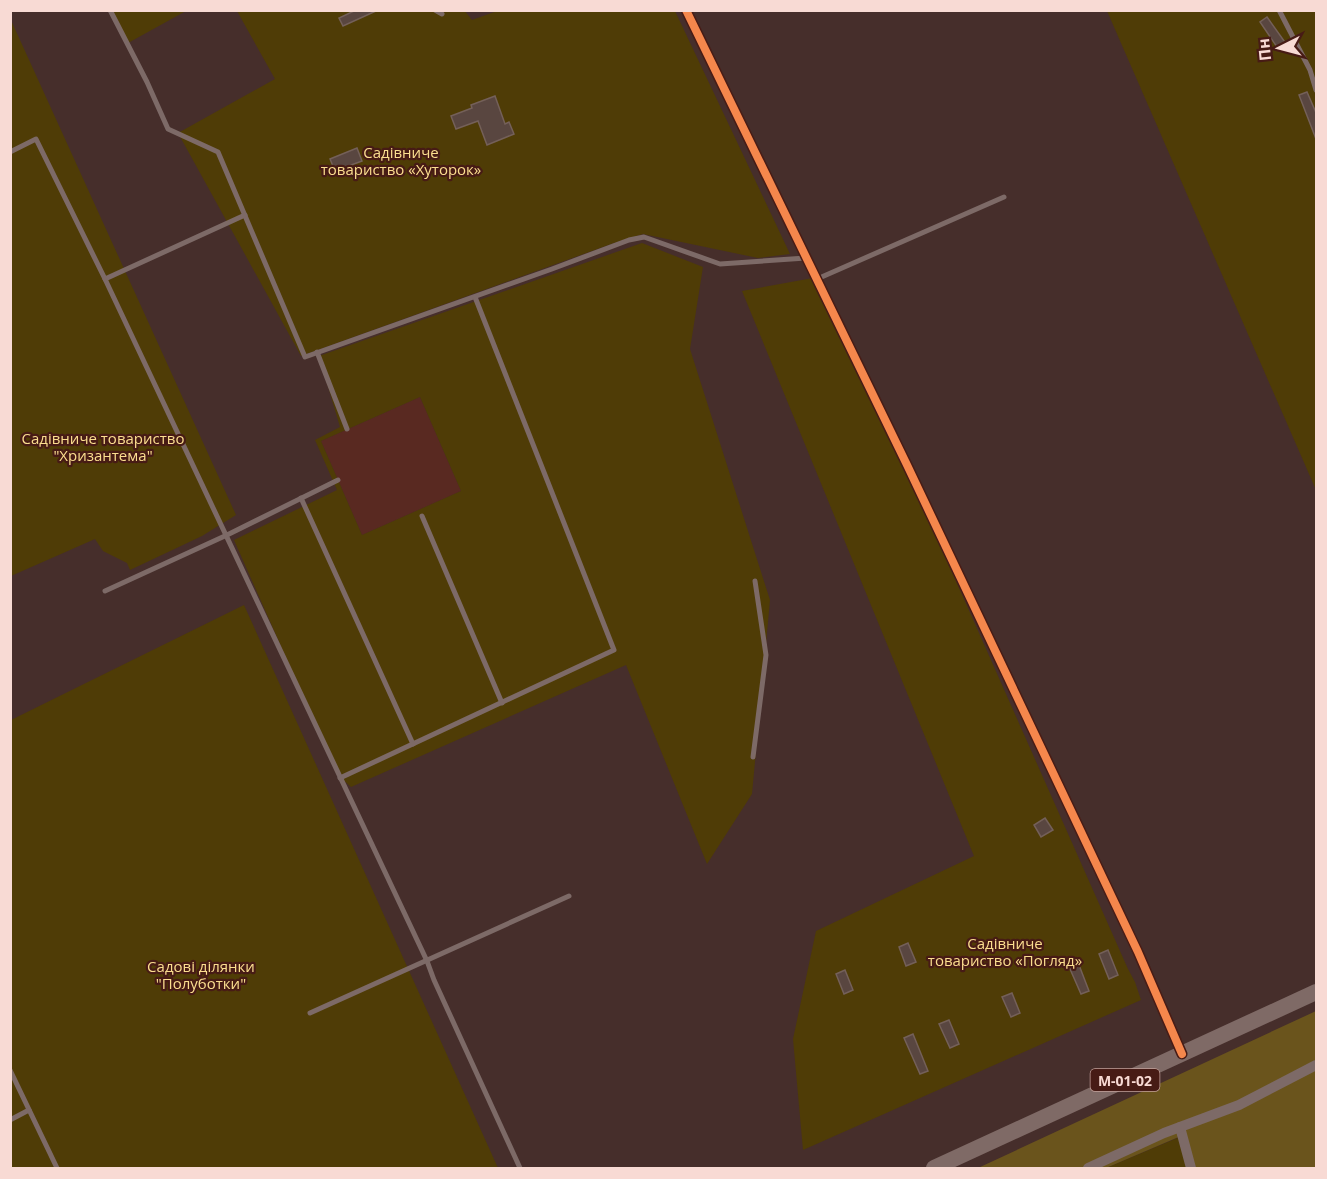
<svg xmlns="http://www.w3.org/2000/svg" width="1327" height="1179" viewBox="0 0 1327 1179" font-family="'Open Sans',sans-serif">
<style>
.built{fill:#592921}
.green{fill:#4f3c06;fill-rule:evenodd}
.forest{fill:#6a541c}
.building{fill:#594640;stroke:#746059;stroke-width:1.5}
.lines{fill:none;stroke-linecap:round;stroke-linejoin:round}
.lane{stroke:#7d6a67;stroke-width:5}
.street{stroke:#7d6a67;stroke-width:10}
.primary{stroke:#7f6a66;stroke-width:16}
.cycleway-casing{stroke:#471b15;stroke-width:11}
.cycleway{stroke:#f5874c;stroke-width:8}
.labels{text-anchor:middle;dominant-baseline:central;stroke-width:4.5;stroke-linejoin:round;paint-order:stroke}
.shield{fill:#471b15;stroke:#c3a19b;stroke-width:1.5}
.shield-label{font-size:14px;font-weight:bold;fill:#f8dad4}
.park-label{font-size:15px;fill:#fbde8f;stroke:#471b15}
</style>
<rect width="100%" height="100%" fill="#462e2b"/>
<!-- built -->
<path class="built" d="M420,397L461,491L362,535L321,441Z"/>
<!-- green -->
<g class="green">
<path d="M464,10L472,20L500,10L675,11L790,254L758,258L643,234L614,243L301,356L178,133L275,79L237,11Z"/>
<path d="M112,11H186L128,43Z"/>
<path d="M1107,11H1316V490Z"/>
<path d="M10,18L236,515L202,536L130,570L127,563L103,551L95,539L11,576Z"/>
<path d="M642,243L703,267L690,349L770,600L752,794L707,864L626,665L351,787L338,775L234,540L337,490L315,440L340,427L319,356ZM420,397L461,491L362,535L321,441Z"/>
<path d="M813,278L893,439L1128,969L1135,982L1141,1000L803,1150L793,1039L816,931L974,856L742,291Z"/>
<path d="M244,605L498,1168H11V720Z"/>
<path d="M1182,1136L1191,1168H1106Z"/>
</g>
<!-- forest -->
<path class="forest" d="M1316,1011V1168H1191L1181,1136L1106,1168H978Z"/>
<!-- building -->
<g class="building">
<path d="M356,10H376V11L343,26L339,18Z"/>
<path d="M1267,17L1287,45L1279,50L1260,22Z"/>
<path d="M1307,92L1317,115L1316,139L1299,95Z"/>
<path d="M495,96L505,124L509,122L514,134L487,145L478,121L456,129L451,116L472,108L471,105Z"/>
<path d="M357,148L362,161L335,171L330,159Z"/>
<path d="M1045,818L1053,830L1041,837L1034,825Z"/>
<path d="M908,943L916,962L906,966L899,947Z"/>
<path d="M1108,950L1118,975L1109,979L1099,954Z"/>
<path d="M1079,965L1089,991L1081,994L1070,969Z"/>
<path d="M845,970L853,990L844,994L836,974Z"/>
<path d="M1012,993L1020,1013L1011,1017L1002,997Z"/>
<path d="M949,1020L959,1044L950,1048L939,1024Z"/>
<path d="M913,1034L928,1071L920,1074L904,1038Z"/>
</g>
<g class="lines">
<!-- lane -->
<g class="lane">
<path d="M110,10L147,82L168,129L218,152L305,357L552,269L629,240L644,237L720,264L806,258"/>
<path d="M435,10L442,14"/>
<path d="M1279,10L1310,70L1316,90"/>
<path d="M10,152L36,139L105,279L427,961L434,980L520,1168"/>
<path d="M105,279L245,215"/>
<path d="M817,279L1004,197"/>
<path d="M317,352L347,429"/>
<path d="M301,498L413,744"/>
<path d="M422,516L502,703"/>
<path d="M105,591L227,535L338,480"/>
<path d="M753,757L766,655L755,581"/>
<path d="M340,778L614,650L475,297"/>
<path d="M310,1013L569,896"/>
<path d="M10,1070L57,1168"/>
<path d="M10,1120L29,1110"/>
</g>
<!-- street -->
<g class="street">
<path d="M686,10L908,467L1138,952L1182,1054"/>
<path d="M1180,1127L1191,1168"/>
<path d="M1088,1168L1164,1133L1239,1105L1316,1065"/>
</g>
<!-- primary -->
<path class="primary" d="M934,1168L1316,992"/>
<defs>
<path id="cycleway" d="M686,10L908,467L1138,952L1182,1054"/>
</defs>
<!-- cycleway casing -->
<use href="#cycleway" class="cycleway-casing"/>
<!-- cycleway -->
<use href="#cycleway" class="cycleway"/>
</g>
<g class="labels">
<!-- shield labels -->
<rect class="shield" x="1090.5" y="1069" width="69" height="22" rx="4.5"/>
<g class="shield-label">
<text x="1125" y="1080">М-01-02</text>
</g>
<!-- park labels -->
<g class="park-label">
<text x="401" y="152">Садівниче<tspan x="401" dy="17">товариство «Хуторок»</tspan></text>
<text x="103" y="438">Садівниче товариство<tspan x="103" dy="17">"Хризантема"</tspan></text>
<text x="1005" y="943">Садівниче<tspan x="1005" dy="17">товариство «Погляд»</tspan></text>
<text x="201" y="966">Садові ділянки<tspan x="201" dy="17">"Полуботки"</tspan></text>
</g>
</g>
<!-- border -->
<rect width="1327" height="1179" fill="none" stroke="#f8dad4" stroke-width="24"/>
<!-- north arrow -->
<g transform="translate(1279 48) rotate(264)" stroke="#471b15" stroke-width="4.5" paint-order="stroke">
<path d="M0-4.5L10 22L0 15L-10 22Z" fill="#f8dad4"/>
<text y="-9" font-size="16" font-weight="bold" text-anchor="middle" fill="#f8dad4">Пн</text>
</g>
</svg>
